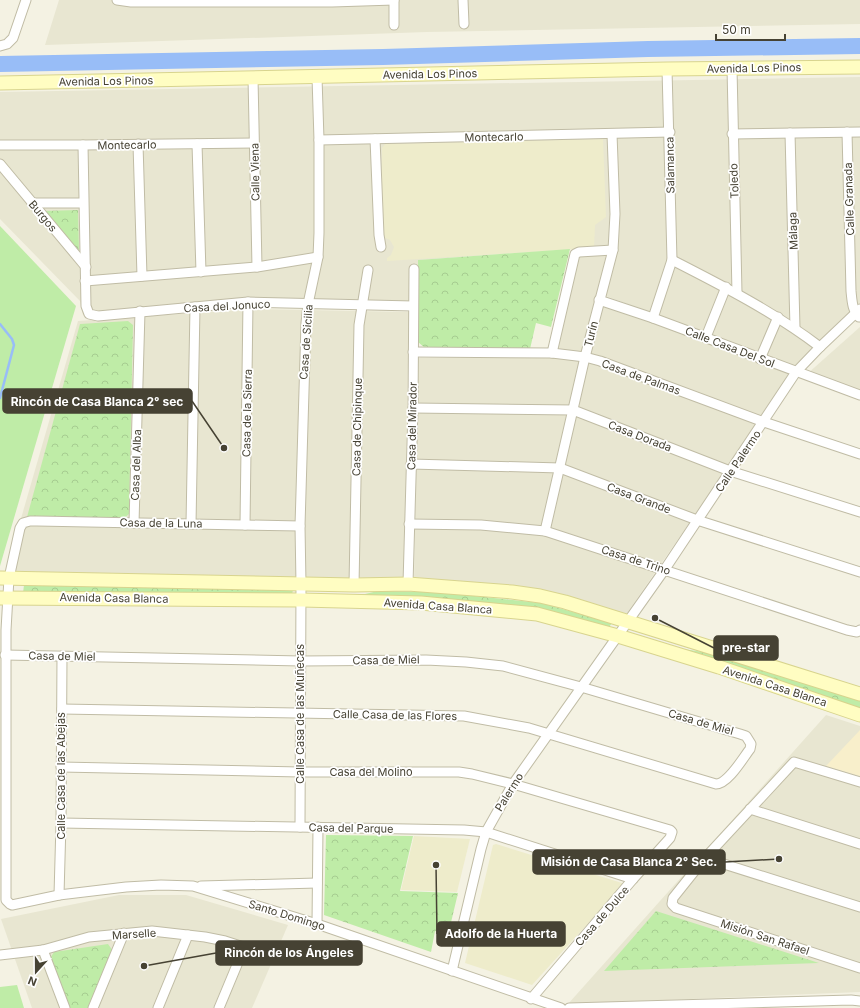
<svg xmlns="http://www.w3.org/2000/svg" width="860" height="1008" viewBox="0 0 860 1008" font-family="Inter,sans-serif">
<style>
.residential{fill:#e8e6d1}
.commercial{fill:#f8efcb}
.education{fill:#eeeccb}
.green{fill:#bfeca7}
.forest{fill:url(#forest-crowns)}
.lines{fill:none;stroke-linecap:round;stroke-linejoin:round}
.stream{stroke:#98bdf7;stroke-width:2.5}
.river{stroke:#98bdf7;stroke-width:16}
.street-casing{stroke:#c0bca5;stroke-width:11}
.secondary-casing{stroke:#d8d48e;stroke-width:15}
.street{stroke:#fff;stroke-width:9}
.secondary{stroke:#fffdc2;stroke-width:13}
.labels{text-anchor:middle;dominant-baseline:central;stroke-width:3.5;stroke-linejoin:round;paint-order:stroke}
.street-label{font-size:11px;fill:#464233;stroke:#fff}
.leader{fill:none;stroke:#464233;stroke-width:1.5}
.callout-dot{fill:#464233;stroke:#fff;stroke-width:1.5}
.callout{fill:#464233;stroke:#464233;stroke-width:1.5}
.callout-label{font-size:12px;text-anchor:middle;font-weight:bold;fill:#fff}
</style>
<defs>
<pattern id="forest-crowns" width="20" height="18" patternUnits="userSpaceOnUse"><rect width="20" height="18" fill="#bfeca7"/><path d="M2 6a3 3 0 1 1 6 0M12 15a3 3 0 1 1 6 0" fill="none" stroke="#a6cc90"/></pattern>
</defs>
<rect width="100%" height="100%" fill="#f4f2e3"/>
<!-- residential -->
<g class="residential">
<path d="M59,0H860V24L427,32L45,45Z"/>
<path d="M860,77V309L795,367L606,296L617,245L419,260L416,303L248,301L83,315L80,301L0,219V92Z"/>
<path d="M606,255L597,296L795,370L625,616L414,580L418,358H548L571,256Z"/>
<path d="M254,309L409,312L404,581L5,574L78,321Z"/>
<path d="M860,327V393L806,375Z"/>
<path d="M826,715L860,726V992L568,1004Z"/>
<path d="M119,895H186L288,925L252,1008H32L1,919Z"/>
</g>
<!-- commercial -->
<path class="commercial" d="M860,730V776L826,766Z"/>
<!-- education -->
<g class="education">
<path d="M603,139L606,217L595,225L594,248L387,261V258L391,255L394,247L390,240L381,236L382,148L385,144Z"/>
<path d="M414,836L470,839L457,892L401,890Z"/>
<path d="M496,844L622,883L623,885L532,985L465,963L493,845Z"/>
</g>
<!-- green -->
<g class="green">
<path d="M0,226L76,306L0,566Z"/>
<path d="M17,985L24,1008H0V987Z"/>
</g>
<!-- forest -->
<g class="forest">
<path d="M78,210L79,252L42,211Z"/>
<path d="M570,249L551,327L536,323L530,349L425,348L418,342V260Z"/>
<path d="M128,321L133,325L129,514L123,519L27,517L80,324Z"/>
<path d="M24,585L293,589L292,595L23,593Z"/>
<path d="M378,591L437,592L541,603L612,623L607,630L547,613L331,598V594H365Z"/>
<path d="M639,635L683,649L710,653L860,700V709L638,639Z"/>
<path d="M326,835L413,836L400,891L458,893L448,935L435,931L431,952L324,915Z"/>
<path d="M656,911L819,963L604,971Z"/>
<path d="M108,944L113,951L88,1008H68L49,960L54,952Z"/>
</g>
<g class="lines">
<!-- stream -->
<path class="stream" d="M0,324L12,339L14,345L0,398"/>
<!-- river -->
<path class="river" d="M0,64L383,57L648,49L860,46"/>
<defs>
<g id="street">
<path d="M117,0L131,2H332L394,0"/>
<path d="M394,0V25"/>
<path d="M463,0L464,24"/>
<path d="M0,46L7,44L13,38L26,0"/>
<path d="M732,68L737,293"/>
<path d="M253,78L257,267"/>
<path d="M847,132L851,291C852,300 852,310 859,317"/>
<path d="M790,133L795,328"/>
<path d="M732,134L860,132"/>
<path d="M375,139L379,235L381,247"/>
<path d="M319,140L670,132"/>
<path d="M138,144L142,276"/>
<path d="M197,144L201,272"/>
<path d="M0,145H83L254,143"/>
<path d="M83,145L86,306L89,314L98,316L248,302L413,306"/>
<path d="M0,164L86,267"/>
<path d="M32,203H83"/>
<path d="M672,260C723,286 774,312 820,347"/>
<path d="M85,281L257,267L318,257"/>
<path d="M599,300L653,318L860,395"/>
<path d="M653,318L672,260L667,69"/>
<path d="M706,337L726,287"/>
<path d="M413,352L552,353L585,357L600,361L764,422L860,454"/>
<path d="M552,353L575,254L579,252L613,250"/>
<path d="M760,359L778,317"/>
<path d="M413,408L573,410L730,471L860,512"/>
<path d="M411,464L560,468L697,520L860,572"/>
<path d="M134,523L140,311"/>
<path d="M191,524L195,307"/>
<path d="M409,524L481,525L545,531L847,630L857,632L860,630"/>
<path d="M245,525L248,302"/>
<path d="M300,526L37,521H30L23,523L20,528L9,578L6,630V900L10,904L12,905L59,895L126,887L161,885L193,886L317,924L561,1008"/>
<path d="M545,531L585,357L613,250L615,214L612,134"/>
<path d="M408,584L413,408L414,269"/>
<path d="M354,585L359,325L368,270"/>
<path d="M5,655L301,661L426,660L466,662L503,666L581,687L740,734L746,736L751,744L750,749C743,758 728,784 716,784L529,728L464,716L62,709"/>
<path d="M61,767L300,772H459L472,774L513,784L670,830L672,832L670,838L633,879L531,999"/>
<path d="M860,782L794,762L705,858L673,898L672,904L676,908L860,968"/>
<path d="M750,809L860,844"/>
<path d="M61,823L464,830L486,832L633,879"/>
<path d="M300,827L301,584L300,526L306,323L308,304L318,257L319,233V140L317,77"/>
<path d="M705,858L860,907"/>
<path d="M201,886L317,883"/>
<path d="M59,895L61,823L62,656"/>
<path d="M317,924L318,827"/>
<path d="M43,950L65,1008"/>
<path d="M0,955L43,950L89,937L152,931L205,937L225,941L268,955"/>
<path d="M452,971L481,849L486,832L513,784L665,569L796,372L820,347L860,309"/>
<path d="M93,1008L124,933"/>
<path d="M158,1008L188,935"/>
<path d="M219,1008L244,948"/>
<path d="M569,1008L851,1000L860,1001"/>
</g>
<g id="secondary">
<path d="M0,83L667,69L860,67"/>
<path d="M0,578L354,585L408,584L512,592L540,596L565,602L860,694"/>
<path d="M0,598L301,600L421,603L537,614L618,636L719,667L860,715"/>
</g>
</defs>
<!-- street casing -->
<use href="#street" class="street-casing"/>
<!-- secondary casing -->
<use href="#secondary" class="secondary-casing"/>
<!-- street -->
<use href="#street" class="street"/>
<!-- secondary -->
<use href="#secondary" class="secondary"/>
</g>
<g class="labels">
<!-- street labels -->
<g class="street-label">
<text transform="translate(754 68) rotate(-1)">Avenida Los Pinos</text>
<text transform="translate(430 74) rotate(-1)">Avenida Los Pinos</text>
<text transform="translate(106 81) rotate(-1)">Avenida Los Pinos</text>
<text transform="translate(494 137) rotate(-1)">Montecarlo</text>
<text transform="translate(127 145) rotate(-1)">Montecarlo</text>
<text transform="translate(670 165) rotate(-91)">Salamanca</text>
<text transform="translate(255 172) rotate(-91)">Calle Viena</text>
<text transform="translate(734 181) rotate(-92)">Toledo</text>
<text transform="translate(849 199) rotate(-92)">Calle Granada</text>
<text transform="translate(43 216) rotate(50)">Burgos</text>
<text transform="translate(793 231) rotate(-92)">Málaga</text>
<text transform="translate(227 306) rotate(-3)">Casa del Jonuco</text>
<text transform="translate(591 334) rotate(-76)">Turín</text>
<text transform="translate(306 342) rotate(-86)">Casa de Sicilia</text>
<text transform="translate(730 347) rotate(21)">Calle Casa Del Sol</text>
<text transform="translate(641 377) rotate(20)">Casa de Palmas</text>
<text transform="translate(247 413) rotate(-89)">Casa de la Sierra</text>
<text transform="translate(412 426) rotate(-89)">Casa del Mirador</text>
<text transform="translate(357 427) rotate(-89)">Casa de Chipinque</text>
<text transform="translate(640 436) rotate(21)">Casa Dorada</text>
<text transform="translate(738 461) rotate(-56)">Calle Palermo</text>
<text transform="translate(136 465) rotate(-88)">Casa del Alba</text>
<text transform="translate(639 498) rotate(21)">Casa Grande</text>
<text transform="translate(161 523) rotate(1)">Casa de la Luna</text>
<text transform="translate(636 560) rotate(18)">Casa de Trino</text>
<text transform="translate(114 598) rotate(1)">Avenida Casa Blanca</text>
<text transform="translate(438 606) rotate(4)">Avenida Casa Blanca</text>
<text transform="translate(62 656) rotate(1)">Casa de Miel</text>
<text transform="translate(386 660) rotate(-1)">Casa de Miel</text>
<text transform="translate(775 686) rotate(18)">Avenida Casa Blanca</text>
<text transform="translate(300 714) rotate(-90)">Calle Casa de las Muñecas</text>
<text transform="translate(395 715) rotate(1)">Calle Casa de las Flores</text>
<text transform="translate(701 722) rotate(16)">Casa de Miel</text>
<text x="371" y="772">Casa del Molino</text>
<text transform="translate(61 776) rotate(-90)">Calle Casa de las Abejas</text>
<text transform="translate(509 792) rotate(-58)">Palermo</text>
<text transform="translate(351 828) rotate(1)">Casa del Parque</text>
<text transform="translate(287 915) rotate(17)">Santo Domingo</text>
<text transform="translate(602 916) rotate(-49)">Casa de Dulce</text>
<text transform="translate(134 934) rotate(-4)">Marselle</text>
<text transform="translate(765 937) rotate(18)">Misión San Rafael</text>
</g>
</g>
<!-- callouts -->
<path class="leader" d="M224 448L192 401M655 618L714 648M779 859L725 862M436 865L437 934M144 966L216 953"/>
<g class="callout-dot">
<circle cx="224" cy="448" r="4"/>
<circle cx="655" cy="618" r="4"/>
<circle cx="779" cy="859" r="4"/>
<circle cx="436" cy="865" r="4"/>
<circle cx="144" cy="966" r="4"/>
</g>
<g class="callout">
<rect x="3" y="389" width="189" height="24" rx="4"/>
<rect x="714" y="636" width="64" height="24" rx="4"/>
<rect x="533" y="850" width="192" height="24" rx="4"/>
<rect x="437" y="922" width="128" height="24" rx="4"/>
<rect x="216" y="941" width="146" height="24" rx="4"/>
</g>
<g class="callout-label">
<text x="97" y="406">Rincón de Casa Blanca 2° sec</text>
<text x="746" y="652">pre-star</text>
<text x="629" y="866">Misión de Casa Blanca 2° Sec.</text>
<text x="501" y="938">Adolfo de la Huerta</text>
<text x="289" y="957">Rincón de los Ángeles</text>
</g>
<!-- north arrow -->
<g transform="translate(36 972) rotate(201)" stroke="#ffffff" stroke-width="3" paint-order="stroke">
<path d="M0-3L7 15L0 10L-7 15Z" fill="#464233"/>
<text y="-6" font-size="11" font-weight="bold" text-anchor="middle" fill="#464233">N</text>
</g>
<!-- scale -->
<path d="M716 34v6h69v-6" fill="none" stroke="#464233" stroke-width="2"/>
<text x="722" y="34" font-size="12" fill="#464233" stroke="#ffffff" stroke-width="3" paint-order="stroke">50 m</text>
</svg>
